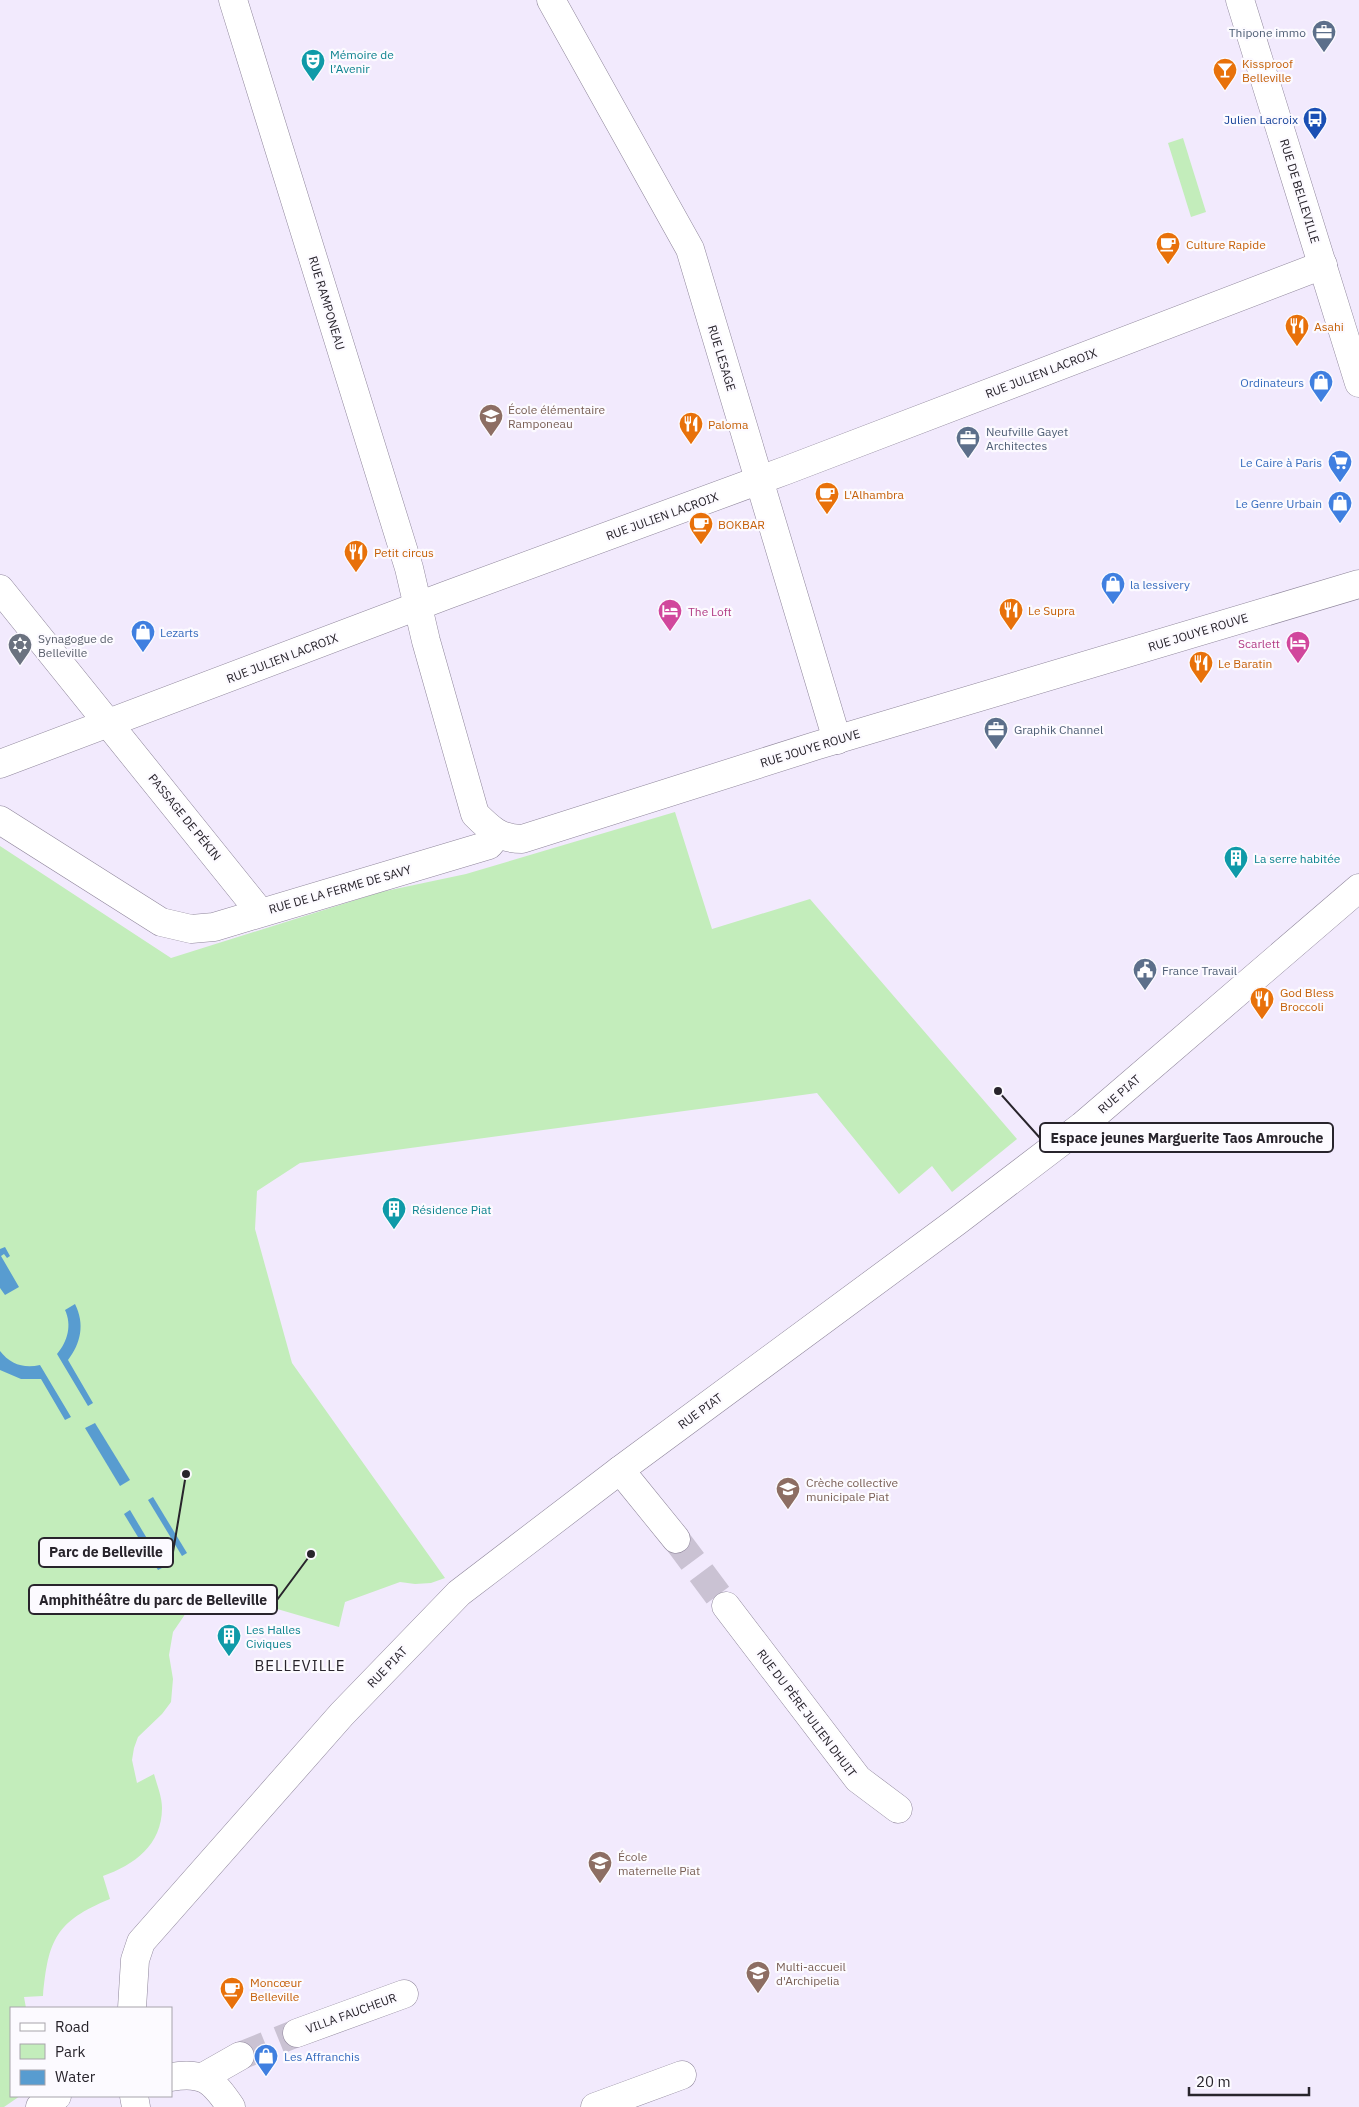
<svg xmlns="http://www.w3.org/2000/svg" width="1359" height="2107" viewBox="0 0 1359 2107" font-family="'IBM Plex Sans',sans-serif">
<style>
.green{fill:#c3edbb}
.water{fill:#589cd0}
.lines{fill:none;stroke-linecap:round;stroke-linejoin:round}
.minor-tunnel{stroke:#cac2d3;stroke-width:28;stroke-dasharray:28 14;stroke-linecap:butt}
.minor-casing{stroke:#8f869b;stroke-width:29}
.minor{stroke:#fff;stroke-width:28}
.labels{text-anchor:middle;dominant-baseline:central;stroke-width:4.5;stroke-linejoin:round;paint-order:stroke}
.service-label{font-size:12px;fill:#4e5e75;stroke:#fcfaff;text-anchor:start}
.culture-label{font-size:12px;fill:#0d838f;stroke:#fcfaff;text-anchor:start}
.food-label{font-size:12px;fill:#c56008;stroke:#fcfaff;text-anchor:start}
.transit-label{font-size:12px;fill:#164399;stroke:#fcfaff;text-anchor:end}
.street-label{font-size:12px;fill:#28242c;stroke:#fcfaff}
.shop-label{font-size:12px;fill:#366cbe;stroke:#fcfaff;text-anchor:end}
.education-label{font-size:12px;fill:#785e54;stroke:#fcfaff;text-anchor:start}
.hotel-label{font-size:12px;fill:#b23c85;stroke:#fcfaff;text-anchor:start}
.worship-label{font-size:12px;fill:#5b616d;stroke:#fcfaff;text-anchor:start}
.quarter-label{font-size:15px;letter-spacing:1px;fill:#28242c;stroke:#fcfaff}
.leader{fill:none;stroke:#28242c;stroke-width:2}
.callout-dot{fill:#28242c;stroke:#fcfaff;stroke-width:2}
.callout{fill:#fcfaff;stroke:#28242c;stroke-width:2}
.callout-label{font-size:14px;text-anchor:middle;font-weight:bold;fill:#28242c}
</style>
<rect width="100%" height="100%" fill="#f2eafd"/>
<!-- green -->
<g class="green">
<path d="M1183,138L1206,212L1191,217L1168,143Z"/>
<path d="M675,812L712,929L810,899L1017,1139L952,1192L932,1166L899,1194L817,1093L300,1163L257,1191L255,1229L292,1363L445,1578L431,1583L415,1584L400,1582L345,1602L339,1627L236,1597H209L188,1610L173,1632L169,1655L173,1679L171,1702L162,1714L138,1737L134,1748L132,1760L137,1783L154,1774C157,1785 162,1797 162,1808C162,1845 134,1865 103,1876L110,1899C56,1921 48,1940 43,1996L24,1997L26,2008H11V2096H20L4,2107H0V846L171,958L381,892L466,874Z"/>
</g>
<!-- water -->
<g class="water">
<path d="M5,1247L10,1256L7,1258L4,1254L1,1256L19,1287L5,1295L0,1288V1249Z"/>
<path d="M75,1304C85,1324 81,1343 68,1360L93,1403L88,1406L57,1354C68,1341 72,1325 65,1310Z"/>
<path d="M0,1351C10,1364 24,1369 40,1365L71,1417L65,1420L41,1379H21L0,1370Z"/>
<path d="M95,1423L130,1480L120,1486L85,1428Z"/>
<path d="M153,1497L187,1553L182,1556L148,1500Z"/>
<path d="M130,1510L164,1567L158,1570L124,1514Z"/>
</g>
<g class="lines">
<!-- minor-tunnel -->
<g class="minor-tunnel">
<path d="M676,1539L726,1606"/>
<path d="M240,2056L297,2033"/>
</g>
<defs>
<g id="minor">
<path d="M233,0L409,568L426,641L475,814C490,829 500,839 522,839L815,746L1359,584"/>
<path d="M551,0L690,249L837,740"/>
<path d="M1240,0L1359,383"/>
<path d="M0,589L260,912"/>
<path d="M0,764L447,595L787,470L1323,265"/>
<path d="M0,820L161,922L191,929L214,927L489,845L498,834"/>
<path d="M620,1470L676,1539"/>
<path d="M726,1606L858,1779L898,1809"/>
<path d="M132,2008L135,1960L141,1942L342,1714L459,1593L620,1470L956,1222L1082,1126L1359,888"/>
<path d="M297,2033L404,1994"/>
<path d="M171,2077C204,2071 213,2081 231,2107"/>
<path d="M203,2077L240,2056"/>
<path d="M134,2096L136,2107"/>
<path d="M40,2107L57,2096"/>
<path d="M595,2107L682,2075"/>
</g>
</defs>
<!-- minor casing -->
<use href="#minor" class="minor-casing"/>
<!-- minor -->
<use href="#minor" class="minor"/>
</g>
<!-- icons -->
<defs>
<symbol id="office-pin" viewBox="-11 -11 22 30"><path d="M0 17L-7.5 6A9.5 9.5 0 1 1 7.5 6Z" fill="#5c6f8a" stroke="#fcfaff"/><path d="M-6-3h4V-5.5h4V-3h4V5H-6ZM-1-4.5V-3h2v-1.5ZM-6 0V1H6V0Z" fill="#fff"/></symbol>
<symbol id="theatre-pin" viewBox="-11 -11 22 30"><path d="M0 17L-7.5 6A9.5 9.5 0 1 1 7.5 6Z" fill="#0f9aa8" stroke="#fcfaff"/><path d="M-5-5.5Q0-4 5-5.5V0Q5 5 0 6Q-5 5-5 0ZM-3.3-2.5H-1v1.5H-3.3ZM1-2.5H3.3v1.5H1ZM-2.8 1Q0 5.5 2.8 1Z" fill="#fff"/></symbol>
<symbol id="bar-pin" viewBox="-11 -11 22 30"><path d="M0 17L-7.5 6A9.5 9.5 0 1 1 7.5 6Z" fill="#e8710a" stroke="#fcfaff"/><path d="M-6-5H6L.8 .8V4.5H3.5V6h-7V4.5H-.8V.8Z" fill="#fff"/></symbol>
<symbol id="bus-pin" viewBox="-11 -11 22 30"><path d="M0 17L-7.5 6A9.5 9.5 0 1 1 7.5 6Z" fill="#1a4fb4" stroke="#fcfaff"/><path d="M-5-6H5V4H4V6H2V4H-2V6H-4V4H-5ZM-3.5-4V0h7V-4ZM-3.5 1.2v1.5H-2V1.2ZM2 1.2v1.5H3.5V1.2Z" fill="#fff"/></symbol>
<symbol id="cafe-pin" viewBox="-11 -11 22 30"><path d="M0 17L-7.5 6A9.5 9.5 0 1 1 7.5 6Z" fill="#e8710a" stroke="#fcfaff"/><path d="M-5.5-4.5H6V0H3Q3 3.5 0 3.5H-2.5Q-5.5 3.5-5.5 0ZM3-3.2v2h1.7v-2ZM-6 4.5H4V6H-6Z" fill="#fff"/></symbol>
<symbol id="restaurant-pin" viewBox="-11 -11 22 30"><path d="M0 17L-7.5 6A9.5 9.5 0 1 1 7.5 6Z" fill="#e8710a" stroke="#fcfaff"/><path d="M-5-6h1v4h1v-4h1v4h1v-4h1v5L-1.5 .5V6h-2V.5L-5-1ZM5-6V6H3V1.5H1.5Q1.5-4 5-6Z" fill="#fff"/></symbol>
<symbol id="shop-pin" viewBox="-11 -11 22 30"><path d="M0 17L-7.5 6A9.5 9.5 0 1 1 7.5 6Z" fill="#3f7fe0" stroke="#fcfaff"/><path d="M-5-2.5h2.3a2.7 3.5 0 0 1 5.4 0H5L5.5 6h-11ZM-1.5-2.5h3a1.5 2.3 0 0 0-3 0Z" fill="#fff"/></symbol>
<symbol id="school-pin" viewBox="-11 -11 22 30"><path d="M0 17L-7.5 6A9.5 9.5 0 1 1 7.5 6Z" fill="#8d6e63" stroke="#fcfaff"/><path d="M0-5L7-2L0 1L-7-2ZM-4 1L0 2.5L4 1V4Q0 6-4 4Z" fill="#fff"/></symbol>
<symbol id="supermarket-pin" viewBox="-11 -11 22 30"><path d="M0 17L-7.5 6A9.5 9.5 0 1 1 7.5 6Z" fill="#3f7fe0" stroke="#fcfaff"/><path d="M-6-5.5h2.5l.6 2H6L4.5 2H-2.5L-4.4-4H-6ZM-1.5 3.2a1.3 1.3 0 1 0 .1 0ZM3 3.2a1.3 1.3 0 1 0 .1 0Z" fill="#fff"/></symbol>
<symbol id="hotel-pin" viewBox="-11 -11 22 30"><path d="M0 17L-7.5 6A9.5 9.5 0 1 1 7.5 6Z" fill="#d1479c" stroke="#fcfaff"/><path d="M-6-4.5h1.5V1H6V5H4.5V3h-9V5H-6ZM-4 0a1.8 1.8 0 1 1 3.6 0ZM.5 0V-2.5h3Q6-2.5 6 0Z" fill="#fff"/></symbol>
<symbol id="synagogue-pin" viewBox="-11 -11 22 30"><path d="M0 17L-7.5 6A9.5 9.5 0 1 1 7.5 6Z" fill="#6b7280" stroke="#fcfaff"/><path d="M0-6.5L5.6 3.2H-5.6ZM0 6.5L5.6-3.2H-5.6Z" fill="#fff"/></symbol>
<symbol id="building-pin" viewBox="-11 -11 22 30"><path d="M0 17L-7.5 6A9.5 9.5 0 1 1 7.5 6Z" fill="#0f9aa8" stroke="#fcfaff"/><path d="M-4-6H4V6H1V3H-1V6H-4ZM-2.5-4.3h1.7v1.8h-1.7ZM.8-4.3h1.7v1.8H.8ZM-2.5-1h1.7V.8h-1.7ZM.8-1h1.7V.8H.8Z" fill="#fff"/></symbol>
<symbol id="civic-pin" viewBox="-11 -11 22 30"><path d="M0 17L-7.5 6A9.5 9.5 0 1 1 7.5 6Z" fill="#5c6f8a" stroke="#fcfaff"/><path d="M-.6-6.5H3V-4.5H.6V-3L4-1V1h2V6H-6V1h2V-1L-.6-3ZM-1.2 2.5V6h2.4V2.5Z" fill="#fff"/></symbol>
</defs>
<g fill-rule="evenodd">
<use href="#office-pin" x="1310" y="18" width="28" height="38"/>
<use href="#theatre-pin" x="299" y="47" width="28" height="38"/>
<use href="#bar-pin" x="1211" y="56" width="28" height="38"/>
<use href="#bus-pin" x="1301" y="105" width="28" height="38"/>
<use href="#cafe-pin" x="1154" y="230" width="28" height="38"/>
<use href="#restaurant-pin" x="1283" y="312" width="28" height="38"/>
<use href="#shop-pin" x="1307" y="368" width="28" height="38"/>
<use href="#school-pin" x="477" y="402" width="28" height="38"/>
<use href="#restaurant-pin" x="677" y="410" width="28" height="38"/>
<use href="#office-pin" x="954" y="424" width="28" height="38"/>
<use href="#supermarket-pin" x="1326" y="448" width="28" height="38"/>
<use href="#cafe-pin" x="813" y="480" width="28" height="38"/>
<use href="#shop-pin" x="1326" y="489" width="28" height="38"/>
<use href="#cafe-pin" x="687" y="510" width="28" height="38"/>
<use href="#restaurant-pin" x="342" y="538" width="28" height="38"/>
<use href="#shop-pin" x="1099" y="570" width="28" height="38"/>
<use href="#restaurant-pin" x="997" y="596" width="28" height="38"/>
<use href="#hotel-pin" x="656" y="597" width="28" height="38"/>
<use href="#shop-pin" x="129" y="618" width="28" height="38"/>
<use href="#hotel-pin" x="1284" y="629" width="28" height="38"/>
<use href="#synagogue-pin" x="6" y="631" width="28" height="38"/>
<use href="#restaurant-pin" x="1187" y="649" width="28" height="38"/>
<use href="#office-pin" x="982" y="715" width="28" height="38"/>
<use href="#building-pin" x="1222" y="844" width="28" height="38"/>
<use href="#civic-pin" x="1131" y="956" width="28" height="38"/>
<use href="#restaurant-pin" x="1248" y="985" width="28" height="38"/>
<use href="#building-pin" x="380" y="1195" width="28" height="38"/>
<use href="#school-pin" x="774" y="1475" width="28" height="38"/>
<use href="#building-pin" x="215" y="1622" width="28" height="38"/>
<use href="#school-pin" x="586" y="1849" width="28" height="38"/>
<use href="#school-pin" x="744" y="1959" width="28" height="38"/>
<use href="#cafe-pin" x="218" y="1975" width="28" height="38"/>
<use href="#shop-pin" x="252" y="2042" width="28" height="38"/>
</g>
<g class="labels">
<!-- service labels -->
<g class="service-label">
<text x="1306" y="32" text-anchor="end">Thipone immo</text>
<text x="986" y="431">Neufville Gayet<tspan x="986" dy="14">Architectes</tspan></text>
<text x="1014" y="729">Graphik Channel</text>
<text x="1162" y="970">France Travail</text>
</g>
<!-- culture labels -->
<g class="culture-label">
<text x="330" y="54">Mémoire de<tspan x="330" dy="14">l’Avenir</tspan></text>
<text x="1254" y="858">La serre habitée</text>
<text x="412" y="1209">Résidence Piat</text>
<text x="246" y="1629">Les Halles<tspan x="246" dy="14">Civiques</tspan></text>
</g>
<!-- food labels -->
<g class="food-label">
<text x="1242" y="63">Kissproof<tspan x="1242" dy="14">Belleville</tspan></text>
<text x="1186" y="244">Culture Rapide</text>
<text x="1314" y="326">Asahi</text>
<text x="708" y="424">Paloma</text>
<text x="844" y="494">L'Alhambra</text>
<text x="718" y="524">BOKBAR</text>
<text x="374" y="552">Petit circus</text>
<text x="1028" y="610">Le Supra</text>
<text x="1218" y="663">Le Baratin</text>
<text x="1280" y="992">God Bless<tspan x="1280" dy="14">Broccoli</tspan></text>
<text x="250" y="1982">Moncœur<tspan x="250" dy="14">Belleville</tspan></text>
</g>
<!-- transit labels -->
<g class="transit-label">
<text x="1298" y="119">Julien Lacroix</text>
</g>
<!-- street labels -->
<g class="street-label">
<text transform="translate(1300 191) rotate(73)">RUE DE BELLEVILLE</text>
<text transform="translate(327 303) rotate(73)">RUE RAMPONEAU</text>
<text transform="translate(722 358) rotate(73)">RUE LESAGE</text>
<text transform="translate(1041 373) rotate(-21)">RUE JULIEN LACROIX</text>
<text transform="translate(662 516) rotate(-20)">RUE JULIEN LACROIX</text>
<text transform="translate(1198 632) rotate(-17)">RUE JOUYE ROUVE</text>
<text transform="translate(282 658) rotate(-21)">RUE JULIEN LACROIX</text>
<text transform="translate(810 748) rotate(-17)">RUE JOUYE ROUVE</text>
<text transform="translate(185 817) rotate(51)">PASSAGE DE PÉKIN</text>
<text transform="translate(340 889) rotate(-16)">RUE DE LA FERME DE SAVY</text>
<text transform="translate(1119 1094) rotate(-41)">RUE PIAT</text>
<text transform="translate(700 1411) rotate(-36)">RUE PIAT</text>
<text transform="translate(387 1667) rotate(-46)">RUE PIAT</text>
<text transform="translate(807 1713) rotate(53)">RUE DU PÈRE JULIEN DHUIT</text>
<text transform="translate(351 2013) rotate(-20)">VILLA FAUCHEUR</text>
</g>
<!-- shop labels -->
<g class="shop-label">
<text x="1304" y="382">Ordinateurs</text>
<text x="1322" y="462">Le Caire à Paris</text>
<text x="1322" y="503">Le Genre Urbain</text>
<text x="1130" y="584" text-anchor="start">la lessivery</text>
<text x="160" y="632" text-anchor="start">Lezarts</text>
<text x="284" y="2056" text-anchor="start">Les Affranchis</text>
</g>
<!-- education labels -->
<g class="education-label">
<text x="508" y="409">École élémentaire<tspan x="508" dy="14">Ramponeau</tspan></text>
<text x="806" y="1482">Crèche collective<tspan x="806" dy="14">municipale Piat</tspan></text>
<text x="618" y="1856">École<tspan x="618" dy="14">maternelle Piat</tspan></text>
<text x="776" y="1966">Multi-accueil<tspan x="776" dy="14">d'Archipelia</tspan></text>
</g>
<!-- hotel labels -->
<g class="hotel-label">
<text x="688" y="611">The Loft</text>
<text x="1280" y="643" text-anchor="end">Scarlett</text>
</g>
<!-- worship labels -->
<g class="worship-label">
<text x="38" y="638">Synagogue de<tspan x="38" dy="14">Belleville</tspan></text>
</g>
<!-- quarter labels -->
<g class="quarter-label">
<text x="300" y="1665">BELLEVILLE</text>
</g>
</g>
<!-- callouts -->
<path class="leader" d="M998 1091L1040 1138M186 1474L173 1552M311 1554L277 1600"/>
<g class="callout-dot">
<circle cx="998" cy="1091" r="5"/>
<circle cx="186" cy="1474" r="5"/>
<circle cx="311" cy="1554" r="5"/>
</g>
<g class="callout">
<rect x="1040" y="1123" width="293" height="29" rx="5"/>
<rect x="39" y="1538" width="134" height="29" rx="5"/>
<rect x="29" y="1585" width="248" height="29" rx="5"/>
</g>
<g class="callout-label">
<text x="1187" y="1143">Espace jeunes Marguerite Taos Amrouche</text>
<text x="106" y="1557">Parc de Belleville</text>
<text x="153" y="1605">Amphithéâtre du parc de Belleville</text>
</g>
<!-- legend -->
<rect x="10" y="2007" width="162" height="90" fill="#fcfaff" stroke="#a7a4ab"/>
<rect x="20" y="2023" width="25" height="8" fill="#ffffff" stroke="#a7a4ab"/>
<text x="55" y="2032" font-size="15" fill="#28242c">Road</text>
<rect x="20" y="2044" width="25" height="15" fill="#c3edbb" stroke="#a7a4ab"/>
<text x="55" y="2057" font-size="15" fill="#28242c">Park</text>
<rect x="20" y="2070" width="25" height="15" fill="#589cd0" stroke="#a7a4ab"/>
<text x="55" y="2082" font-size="15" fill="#28242c">Water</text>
<!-- scale -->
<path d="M1189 2087v8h120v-8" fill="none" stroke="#28242c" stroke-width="2.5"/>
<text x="1196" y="2087" font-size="15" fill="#28242c" stroke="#fcfaff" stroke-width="4" paint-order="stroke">20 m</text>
</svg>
